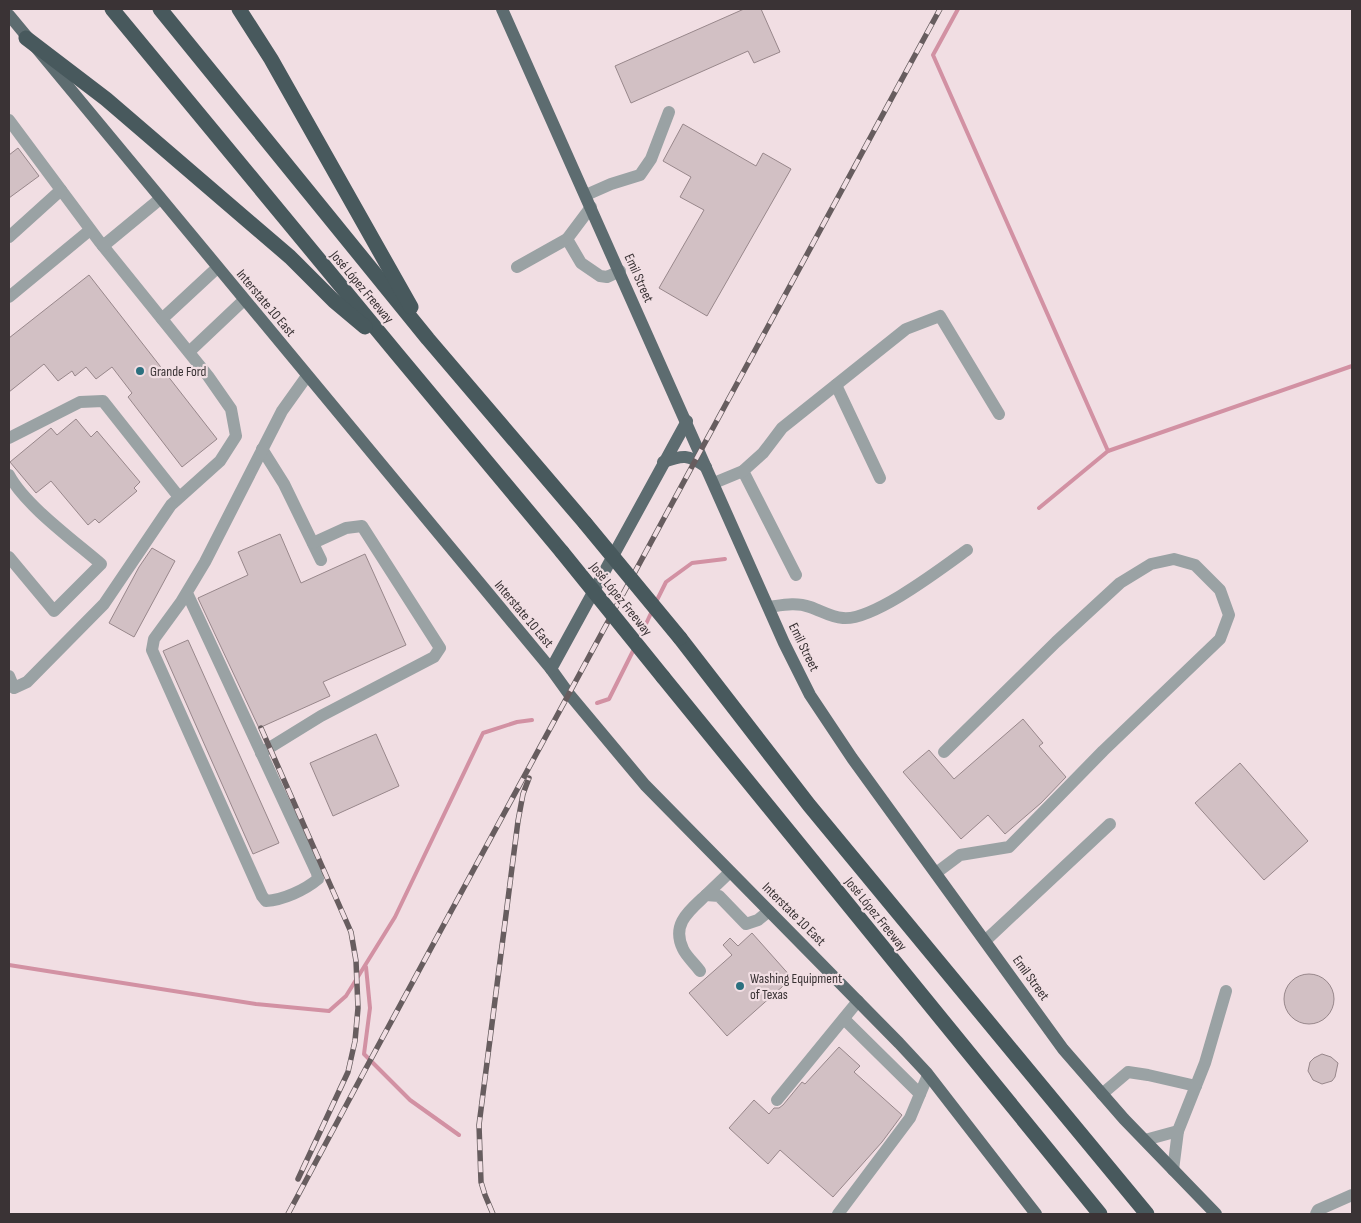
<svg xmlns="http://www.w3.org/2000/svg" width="1361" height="1223" viewBox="0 0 1361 1223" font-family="'Sofia Sans Condensed',sans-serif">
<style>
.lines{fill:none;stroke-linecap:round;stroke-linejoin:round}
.stream{stroke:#d291a3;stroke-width:4}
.building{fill:#d2c0c4;stroke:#98878b}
.minor{stroke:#9aa2a4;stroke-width:12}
.major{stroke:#5d6c70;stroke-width:12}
.highway{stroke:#48595d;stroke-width:15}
.rail-casing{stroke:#675d5f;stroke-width:5.5}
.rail{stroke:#f1dee3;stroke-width:4;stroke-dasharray:11;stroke-linecap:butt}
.highway-bridge{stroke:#48595d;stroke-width:15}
.poi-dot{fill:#2b707f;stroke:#f1dee3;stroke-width:2}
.labels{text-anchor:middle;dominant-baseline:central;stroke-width:4.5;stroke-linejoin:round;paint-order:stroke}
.street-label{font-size:14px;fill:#3a3335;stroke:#f1dee3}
.poi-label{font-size:14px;fill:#3a3335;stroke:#f1dee3;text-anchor:start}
</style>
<rect width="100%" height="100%" fill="#f1dee3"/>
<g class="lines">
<!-- stream -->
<g class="stream">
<path d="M958,9L933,55L1108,451"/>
<path d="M1039,508L1108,451L1352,366"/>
<path d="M656,602L666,582L692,563L725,559"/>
<path d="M638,641L652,611"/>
<path d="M597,703L609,699L635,647"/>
<path d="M9,965L256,1004L329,1011L346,996L395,917L483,733L517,722L532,720"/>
<path d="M366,967L370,1008L364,1054L410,1100L459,1135"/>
</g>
</g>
<!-- building -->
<g class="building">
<path d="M744,9H761L780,52L754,63L748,51L631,103L615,66Z"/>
<path d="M683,124L756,166L763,153L791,169L707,316L659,288L704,210L680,197L691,177L663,161Z"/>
<path d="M18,148L39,176L9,198V155Z"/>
<path d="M89,275L217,439L182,467L128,397L132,393L112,367L96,379L86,367L75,376L72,371L58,381L44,364L9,392V338Z"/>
<path d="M76,419L91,437L97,431L140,482L134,488L137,491L99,523L95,519L88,525L51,481L36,493L10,462L51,428L57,435Z"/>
<path d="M280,534L301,583L365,554L406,645L323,682L330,696L259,728L198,598L248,575L238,552Z"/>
<path d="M152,548L175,561L134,637L109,623L139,567Z"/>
<path d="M188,640L279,843L253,854L163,651Z"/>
<path d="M1023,719L1043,743L1039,746L1066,777L1041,803L1005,834L988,815L961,839L903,772L929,750L954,779Z"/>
<path d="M376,734L399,786L333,816L310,763Z"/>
<path d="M1240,763L1308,841L1264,880L1195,803Z"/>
<path d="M752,933L792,978L727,1036L689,993L732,955L723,945L730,938L738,946Z"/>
<circle cx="1309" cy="999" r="25"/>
<path d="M839,1047L860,1066L854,1072L902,1115L882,1142L833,1197L780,1150L768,1164L729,1128L754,1100L769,1114L774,1108H779L783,1105L802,1082L805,1084Z"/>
<path d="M1322,1054L1331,1057L1338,1063L1335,1077L1332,1081L1322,1084L1313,1080L1308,1071L1310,1062L1314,1058Z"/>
</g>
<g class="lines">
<!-- minor -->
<g class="minor">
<path d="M9,120L99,241L208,376L231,409L236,436L220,461L171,505L104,604L27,682L14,688L9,676"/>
<path d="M586,195L611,184L640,175L651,159L669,112"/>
<path d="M9,237L61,190"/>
<path d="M567,239L581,263L600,276L607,277L620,271"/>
<path d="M103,246L160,199"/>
<path d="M517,267L567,239L591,207"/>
<path d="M9,297L90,230"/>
<path d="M162,319L217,268"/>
<path d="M189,352L244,300"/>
<path d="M836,385L880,478"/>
<path d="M9,438L80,402L103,401L179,497"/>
<path d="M262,449L284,484L321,560"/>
<path d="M743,471L796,575"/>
<path d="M9,475C25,505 73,540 101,564L54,611L9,557"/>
<path d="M714,483L743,471L763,453L782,428L906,329L940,316L999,414"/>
<path d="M187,593L317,873L318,879C305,890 283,900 266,901L262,896L152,650L154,639L181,602L205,562L282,411L307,376"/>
<path d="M769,607C783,605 796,602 810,607C822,611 830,617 843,618C873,621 942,568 967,550"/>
<path d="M261,753L321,716L434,657L440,648L362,526L346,528L313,543"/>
<path d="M936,873L960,855L1009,847L1103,751L1220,639L1229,615L1220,590L1195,565L1174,559L1151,564L1120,583L1056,642L944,752"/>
<path d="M706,895L730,872"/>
<path d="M985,941L1110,824"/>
<path d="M700,971C695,964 686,956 683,949C671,924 689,911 706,895L719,896L746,924L758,920L769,911"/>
<path d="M844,1019L920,1094"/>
<path d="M1102,1094L1128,1072L1148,1075L1196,1086"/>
<path d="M777,1100L858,1001"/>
<path d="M1178,1131L1205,1063L1226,991"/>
<path d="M1145,1140L1178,1131L1173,1170"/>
<path d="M838,1214L910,1118L928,1075"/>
<path d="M1316,1214L1318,1210L1352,1195"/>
</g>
<!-- major -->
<g class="major">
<path d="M502,9L784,643L810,695L852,758L1063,1049L1124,1119L1216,1214"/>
<path d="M9,15L551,669L569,694L645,785L899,1043L926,1072L1036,1214"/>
<path d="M663,462C683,455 688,454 706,467"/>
<path d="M551,669L687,421"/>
</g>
<!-- highway -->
<g class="highway">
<path d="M112,9L397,354L562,552"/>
<path d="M160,9L428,339L585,523"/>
<path d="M239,9L271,59L411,307"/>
<path d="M26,38L106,99L290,257L334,301L365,327"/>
<path d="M680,638L809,805L1147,1214"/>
<path d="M663,677L1100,1214"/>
</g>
<defs>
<g id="rail">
<path d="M261,728L351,932L356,961L358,1008L355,1041L348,1072L298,1179"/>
<path d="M288,1214L365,1070L940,9"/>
<path d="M493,1214L485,1195L481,1182L479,1125L518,821L523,794L529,778"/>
</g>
</defs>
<!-- rail casing -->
<use href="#rail" class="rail-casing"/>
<!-- rail -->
<use href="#rail" class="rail"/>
<!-- highway-bridge -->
<g class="highway-bridge">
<path d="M585,523L680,638"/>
<path d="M562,552L663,677"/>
</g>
</g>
<!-- markers -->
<g class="poi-dot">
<circle cx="140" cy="371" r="5"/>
<circle cx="740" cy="986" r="5"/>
</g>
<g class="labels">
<!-- street labels -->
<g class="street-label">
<text transform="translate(639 278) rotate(66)">Emil Street</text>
<text transform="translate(362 287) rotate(50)">José López Freeway</text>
<text transform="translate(266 303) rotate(50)">Interstate 10 East</text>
<text transform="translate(621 599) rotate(51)">José López Freeway</text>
<text transform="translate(524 614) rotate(50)">Interstate 10 East</text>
<text transform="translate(804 647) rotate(64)">Emil Street</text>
<text transform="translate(794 914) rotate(45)">Interstate 10 East</text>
<text transform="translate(876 914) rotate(51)">José López Freeway</text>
<text transform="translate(1031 978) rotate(54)">Emil Street</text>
</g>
<!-- poi labels -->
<g class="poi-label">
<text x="150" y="371">Grande Ford</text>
<text x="750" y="978">Washing Equipment<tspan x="750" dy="16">of Texas</tspan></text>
</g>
</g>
<!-- border -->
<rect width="1361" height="1223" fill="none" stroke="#3a3335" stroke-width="20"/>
</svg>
